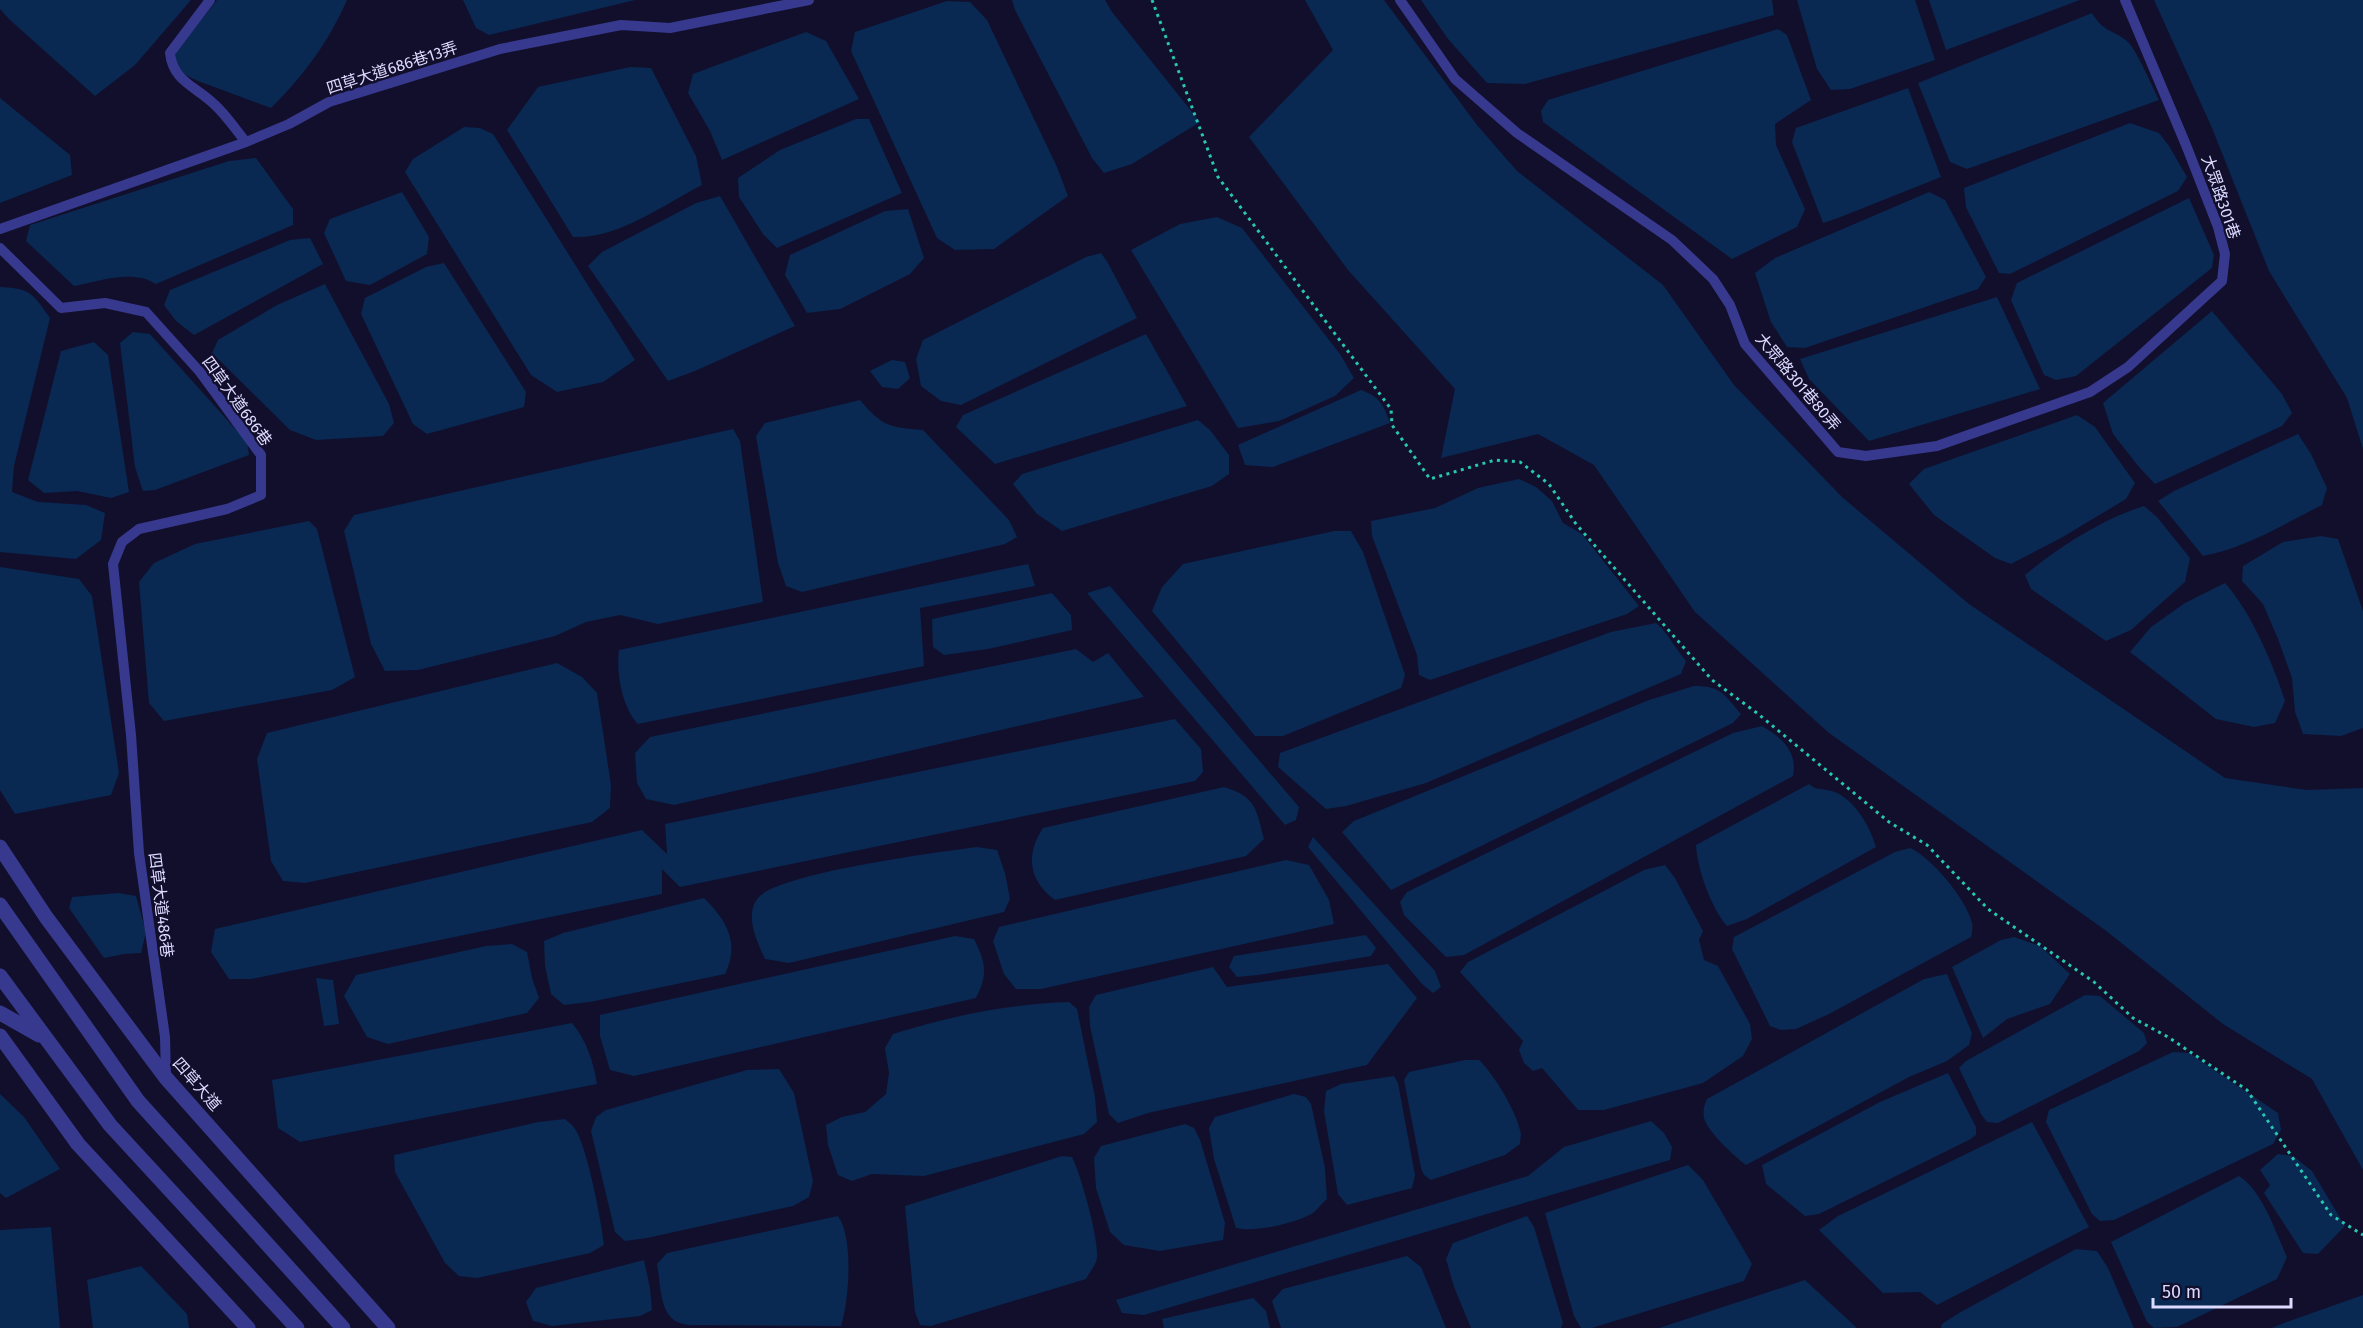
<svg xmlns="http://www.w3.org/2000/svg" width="2363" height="1328" viewBox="0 0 2363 1328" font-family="'Fira Sans','Noto Sans TC',sans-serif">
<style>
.water{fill:#092852}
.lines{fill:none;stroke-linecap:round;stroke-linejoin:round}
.path{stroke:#27c7b2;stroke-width:3;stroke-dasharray:3 4.5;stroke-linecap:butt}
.service{stroke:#37398f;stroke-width:10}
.tertiary{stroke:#37398f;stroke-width:15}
.labels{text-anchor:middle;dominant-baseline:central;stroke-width:4.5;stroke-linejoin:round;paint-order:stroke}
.street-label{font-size:16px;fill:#dcdaff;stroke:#120f2c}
</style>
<rect width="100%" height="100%" fill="#120f2c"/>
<!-- water -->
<g class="water">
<path d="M0,0H191L135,65L95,96L9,19L0,9Z"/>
<path d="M217,0H347C328,43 304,75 271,108L198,81L175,70L176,51Z"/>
<path d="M463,0H635L489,35L476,28Z"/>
<path d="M1012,0H1105L1112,12L1200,122L1132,164L1104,173L1092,158L1015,10Z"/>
<path d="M1305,0H1384L1477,125L1517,171L1663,285L1734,385L1842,497L1969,604L2225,778L2307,790L2363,788V1170L2312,1079L2223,1024L2105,930L1829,733L1695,612L1594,465L1538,434L1441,458L1455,389L1348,270L1249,137L1333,50Z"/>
<path d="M1421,0H1772L1774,15L1525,84L1487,83L1448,39Z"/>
<path d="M1797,0H1915L1935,60L1850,89L1831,90L1817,69Z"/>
<path d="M1929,0H2080L1946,50Z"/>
<path d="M2154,0H2363V449L2347,398L2269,271L2212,128Z"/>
<path d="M947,1L970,2L987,20L1057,167L1068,196L994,249L955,250L937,238L851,51L855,32Z"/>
<path d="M2092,13C2104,33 2113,29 2128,42C2136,49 2153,88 2159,100L1967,169L1950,162L1918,83Z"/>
<path d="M1778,29L1787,35L1811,100L1775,124L1776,145L1805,209L1797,227L1732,259L1543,122L1541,111L1548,100Z"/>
<path d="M806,32L826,41L859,99L722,160L710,131L688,93L693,74Z"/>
<path d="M630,67L651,68L696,156L702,185C663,205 618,239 573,237L507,130L538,87Z"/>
<path d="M1908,88L1941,177L1838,218L1823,223L1792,142L1796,128Z"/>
<path d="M0,98L70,155L72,175L0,203Z"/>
<path d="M856,119H869L902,193L777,248L763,234L739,197L738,178L780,150Z"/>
<path d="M2130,123L2159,133L2169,146L2187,177L2178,191L2010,274L1999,273L1966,207L1964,188Z"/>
<path d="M464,127L480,128L493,134L635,360L603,382L557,392L531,375L405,172L413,159Z"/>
<path d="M256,158L293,209V225L156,284C133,269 100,281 74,286L26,241L30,225L229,161Z"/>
<path d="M402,192L429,237L427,254L370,285L346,281L324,233L330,219Z"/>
<path d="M1929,192L1945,200L1986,277L1978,289L1805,348L1787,347L1771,322L1755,273L1775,258Z"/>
<path d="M720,196L795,326L695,371L668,381L588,266L602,252L696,203Z"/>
<path d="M2189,198L2214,255L2212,268L2076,376L2056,380L2044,375L2011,300L2017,283Z"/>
<path d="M908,209L924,258L910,274L840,309L807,313L785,275L790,255L885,211Z"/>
<path d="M1217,217L1242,228L1340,354L1354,378L1335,396L1279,421L1238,428L1131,250L1180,224Z"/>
<path d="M310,238L323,264L194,335L176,321L164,305L170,290L290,240Z"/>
<path d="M1101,253L1108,263L1137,318L961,405L941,401L921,386L916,359L923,340L1086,257Z"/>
<path d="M444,263L526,392L524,407L427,434L413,424L361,314L365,298L426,267Z"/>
<path d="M325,284L389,404L394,423L383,436L316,440L290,430L212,353L218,340L277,305Z"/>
<path d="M0,287C31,288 33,294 50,318L14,466L12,492L38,502L86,505L105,513L101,540L76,559L0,552Z"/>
<path d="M1997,297L2040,389L1869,441L1809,379L1800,359Z"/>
<path d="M2212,311L2282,394L2292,413L2282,426L2155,484L2139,467L2113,434L2103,403Z"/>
<path d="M133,332L150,334L247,442L249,455L155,490L143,491L135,467L120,343Z"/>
<path d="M1146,334L1187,406L995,464L956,427L963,415Z"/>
<path d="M94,342L108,355L129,492L111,498L77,491L44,493L28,480L61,351Z"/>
<path d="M892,360L905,362L910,378L898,389L882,387L870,371Z"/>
<path d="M1361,390C1380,397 1383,404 1390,423L1273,467L1245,465L1238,445Z"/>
<path d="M860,400C883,427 889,427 923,430L1009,520L1017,537L1005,544L802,592L786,586L778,563L756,436L765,423Z"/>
<path d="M2077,415L2095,427L2135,483L2126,499L2061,538L2011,564L1995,558L1934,515L1909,484L1924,469Z"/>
<path d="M1198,420L1210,430L1229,455V474L1212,486L1062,531L1037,514L1013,484L1022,474Z"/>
<path d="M733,429L740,441L763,602L658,624L620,615L586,622L555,636L418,670L385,671L371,644L344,531L354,515Z"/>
<path d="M2298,434L2311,454L2327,488L2322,505C2284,524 2246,548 2203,556L2158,501L2174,491Z"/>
<path d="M1519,479L1536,487L1552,501L1563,523L1582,534L1639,606L1627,614L1430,680L1419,675L1417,655L1372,536L1371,521L1435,508L1478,488Z"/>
<path d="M2144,506L2157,517L2190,558L2185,582L2131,630L2106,641L2031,589L2025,575C2057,548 2104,518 2144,506Z"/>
<path d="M309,521L317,529L355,677L332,690L164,721L149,703L139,582L154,563L195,544Z"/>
<path d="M1334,531H1351L1363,552L1405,675L1401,688L1283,736H1255L1152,611L1162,587L1183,564Z"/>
<path d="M2321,536L2338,539L2363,611V728L2341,736L2303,734L2295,712L2292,678L2278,639L2263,604L2242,581L2243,566L2283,542Z"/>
<path d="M1028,564L1035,586L920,608L924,666L638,724C622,707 616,673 619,650Z"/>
<path d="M0,567L79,579L92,596L119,773L111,795L15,814L0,790Z"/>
<path d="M2225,583C2251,612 2273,664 2285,701L2275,723L2254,727L2216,719L2130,652L2151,627L2185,603Z"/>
<path d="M1110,586L1299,807L1296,820L1285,825L1087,593Z"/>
<path d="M1052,593L1071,615L1072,630L988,649L944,655L933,647L932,619Z"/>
<path d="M1656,623C1668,633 1675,648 1686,661L1681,674L1426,783L1346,806L1326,809L1278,767L1280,753L1611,632Z"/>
<path d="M1076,649L1093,662L1108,653L1144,697L674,805L646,799L637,783L635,753L650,737Z"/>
<path d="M557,663L582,677L597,693L611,785L610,808L592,822L305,883L283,881L271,861L257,759L267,733Z"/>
<path d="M1694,686C1721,686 1724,694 1741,714L1733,723L1391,890L1342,832L1354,821L1649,700Z"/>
<path d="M1175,719L1201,749L1203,772L1195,781L680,887L662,869V894L251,979H229L211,952L215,929L642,830L667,854L665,824Z"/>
<path d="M1762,726C1781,737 1798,751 1793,776L1464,955L1446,957L1404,915L1400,902L1407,892L1733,733Z"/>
<path d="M1809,784C1817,791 1822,788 1832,791C1854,798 1870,826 1876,847L1747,919L1727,926C1711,908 1697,868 1696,845Z"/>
<path d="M1224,787C1256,797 1256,808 1264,839L1246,856L1055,900C1029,881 1025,855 1043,828Z"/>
<path d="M1313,837L1435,971L1441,987L1433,993L1422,984L1308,847Z"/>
<path d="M977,847L997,850L1005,873L1010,899L1004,912L789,963L765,959C757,942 744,915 758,898C778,873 939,852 977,847Z"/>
<path d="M1910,848C1931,857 1967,900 1972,923C1973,927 1972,933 1971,937L1829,1014L1796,1029L1781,1030L1770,1026L1732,949L1734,937L1895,852Z"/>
<path d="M1286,860L1309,865L1329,900L1334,924L1041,989H1016L1004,974L993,941L999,927Z"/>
<path d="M1665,865L1675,878L1703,931L1699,940L1704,960L1718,966L1750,1024L1752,1039L1743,1056L1703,1083L1604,1110H1578L1542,1068L1533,1071L1524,1063L1519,1050L1523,1041L1460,972L1468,962L1644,870Z"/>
<path d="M118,893L136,896L146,932L141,953L124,954L104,958L69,908L72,897Z"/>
<path d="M704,898C727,921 740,943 725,974L590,1002L564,1005L551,994L545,966L544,941L563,933Z"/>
<path d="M1366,935L1376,948L1371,956L1258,975L1237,977L1229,967L1234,956Z"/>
<path d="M955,936L974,939C986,963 988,974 976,998L634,1076L610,1070L600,1036V1015Z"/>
<path d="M2014,937L2040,946L2070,974L2050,1004L2007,1019L1983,1038L1952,967L2001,940Z"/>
<path d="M512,944L527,952L532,978L539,998L527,1013L388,1044L367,1037L344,996L356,975L486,946Z"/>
<path d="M1388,964L1417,998L1367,1065L1148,1113L1118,1123L1109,1114L1090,1026L1089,1007L1096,995L1213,967L1227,987Z"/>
<path d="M1947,974L1972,1033L1969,1045L1947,1061L1909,1077L1746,1165C1735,1157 1707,1131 1704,1118C1703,1110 1704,1105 1707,1099L1924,979Z"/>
<path d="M316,978L333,980L339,1024L324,1026Z"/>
<path d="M2085,995L2100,996L2144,1033L2147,1043L2139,1051L1998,1123L1987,1122L1981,1114L1959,1068L1966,1061Z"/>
<path d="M1069,1002L1077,1009L1095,1097L1097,1122L1084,1134L924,1176L872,1174L852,1181L838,1175L828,1145L826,1125L842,1117L865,1112L886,1094L889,1073L885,1048L893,1034C950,1016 1009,1004 1069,1002Z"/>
<path d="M572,1023C587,1041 593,1061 597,1084L300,1142L278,1128L272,1080Z"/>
<path d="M2173,1052L2189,1053L2278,1113L2281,1130L2273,1144L2114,1220L2100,1221L2092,1214L2046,1122L2049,1110Z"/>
<path d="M1465,1060H1479C1493,1073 1516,1111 1520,1130C1522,1134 1520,1139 1520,1144L1505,1155L1431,1180L1424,1175L1421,1168L1404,1080L1409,1072Z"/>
<path d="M779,1069L794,1093L813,1181L809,1197L793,1206L647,1238L625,1241L615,1232L591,1131L596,1117L606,1110L747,1070Z"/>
<path d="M1948,1073L1976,1127V1135L1969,1140L1819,1214L1805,1216L1766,1184L1762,1165L1880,1102Z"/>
<path d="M1394,1076L1398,1083L1415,1175L1412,1188L1347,1205L1338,1194L1324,1111L1326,1091L1341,1084Z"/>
<path d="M0,1094L24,1117L60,1169L6,1198L0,1193Z"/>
<path d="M1294,1094L1306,1097L1311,1104L1325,1168L1327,1199C1322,1203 1318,1209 1313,1213C1296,1223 1255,1233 1236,1228L1214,1159L1209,1128L1215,1117Z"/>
<path d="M565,1119C568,1122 573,1125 575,1129C587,1146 602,1223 604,1245L590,1253L477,1278L459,1276L445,1263L395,1172L394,1155L538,1122Z"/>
<path d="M1651,1121L1664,1133L1672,1147L1670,1160L1144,1315L1122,1313L1116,1300L1528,1176L1564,1147Z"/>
<path d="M2032,1122L2089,1227L1937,1305L1920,1292L1883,1293L1819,1230L1838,1216Z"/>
<path d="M1185,1124L1194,1128L1200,1140L1225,1223L1223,1240L1160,1251L1124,1245L1110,1232L1096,1188L1094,1158L1101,1146Z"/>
<path d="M2278,1154L2293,1156L2312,1171L2345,1226L2318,1254L2303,1253L2264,1193L2270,1185L2260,1170Z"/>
<path d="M1062,1156L1072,1157C1081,1175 1099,1239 1097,1258C1096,1265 1089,1273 1086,1279L931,1326L920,1325L915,1312L905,1206Z"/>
<path d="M1688,1165L1703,1180L1752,1264L1744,1281L1592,1328H1581L1574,1316L1545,1213Z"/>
<path d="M2239,1176C2262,1190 2276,1233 2287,1257L2277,1279L2177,1327L2154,1328L2147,1322L2111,1242Z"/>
<path d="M838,1216C854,1238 849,1301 841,1326L697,1325C658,1328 662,1292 657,1264L667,1253Z"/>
<path d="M1527,1216L1534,1227L1563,1323L1561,1328H1471L1454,1287L1446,1259L1453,1243Z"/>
<path d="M51,1227L60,1328H0V1230Z"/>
<path d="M2076,1249L2097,1251L2108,1268L2134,1328H1941L1942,1324L1959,1313Z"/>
<path d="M1407,1256L1421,1267L1446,1328H1281L1272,1301L1283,1289Z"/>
<path d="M644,1260L650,1288L652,1310L640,1316L552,1326L533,1321L526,1302L536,1288Z"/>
<path d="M141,1266L187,1314L189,1328H93L87,1280Z"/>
<path d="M1805,1280L1857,1328H1659Z"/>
<path d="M2363,1295V1328H2272L2284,1323Z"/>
<path d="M1253,1298L1266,1311L1270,1328H1164L1162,1319Z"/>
</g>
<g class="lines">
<!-- path -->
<path class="path" d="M1152,0L1218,177L1391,409L1392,425L1430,479L1495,460L1520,462L1549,484L1576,524L1712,680L1757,713L1889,822L1927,845L1988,909L2094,982L2133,1018L2168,1037L2247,1090L2331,1215L2363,1235"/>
<!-- service -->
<g class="service">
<path d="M210,0L170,53C173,82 196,86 215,105C226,115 236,130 246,142"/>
<path d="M1400,0L1455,79L1517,133L1672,240L1713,279L1730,305L1745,344L1838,452L1866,456L1937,446L2090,392L2128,367L2222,281L2225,254L2218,227L2186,145L2125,0"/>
<path d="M0,229L246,142L289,124L329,102L500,49L621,25L670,28L809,0"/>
<path d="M0,248L61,308L105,303L146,312L200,372L261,455V495L227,509L139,529L122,542L113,564L131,735L139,853L165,1037L166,1078"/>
</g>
<!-- tertiary -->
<g class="tertiary">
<path d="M0,847L46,917L166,1078L388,1328"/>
<path d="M0,905L138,1101L343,1328"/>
<path d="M0,976L110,1125L297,1328"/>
<path d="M0,1013L39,1035"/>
<path d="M0,1036L78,1144L248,1328"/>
</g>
</g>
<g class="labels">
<!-- street labels -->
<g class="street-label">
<text transform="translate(392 68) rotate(-18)">四草大道686巷13弄</text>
<text transform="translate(2221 197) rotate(71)">大眾路301巷</text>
<text transform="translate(1798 382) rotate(50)">大眾路301巷80弄</text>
<text transform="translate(237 401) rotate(54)">四草大道686巷</text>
<text transform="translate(161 905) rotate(83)">四草大道486巷</text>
<text transform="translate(197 1084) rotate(49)">四草大道</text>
</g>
</g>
<!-- scale -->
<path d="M2153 1298v9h138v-9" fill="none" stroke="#dcdaff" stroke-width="3"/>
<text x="2162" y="1298" font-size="18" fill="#dcdaff" stroke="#120f2c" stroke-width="4.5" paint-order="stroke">50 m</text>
</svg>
